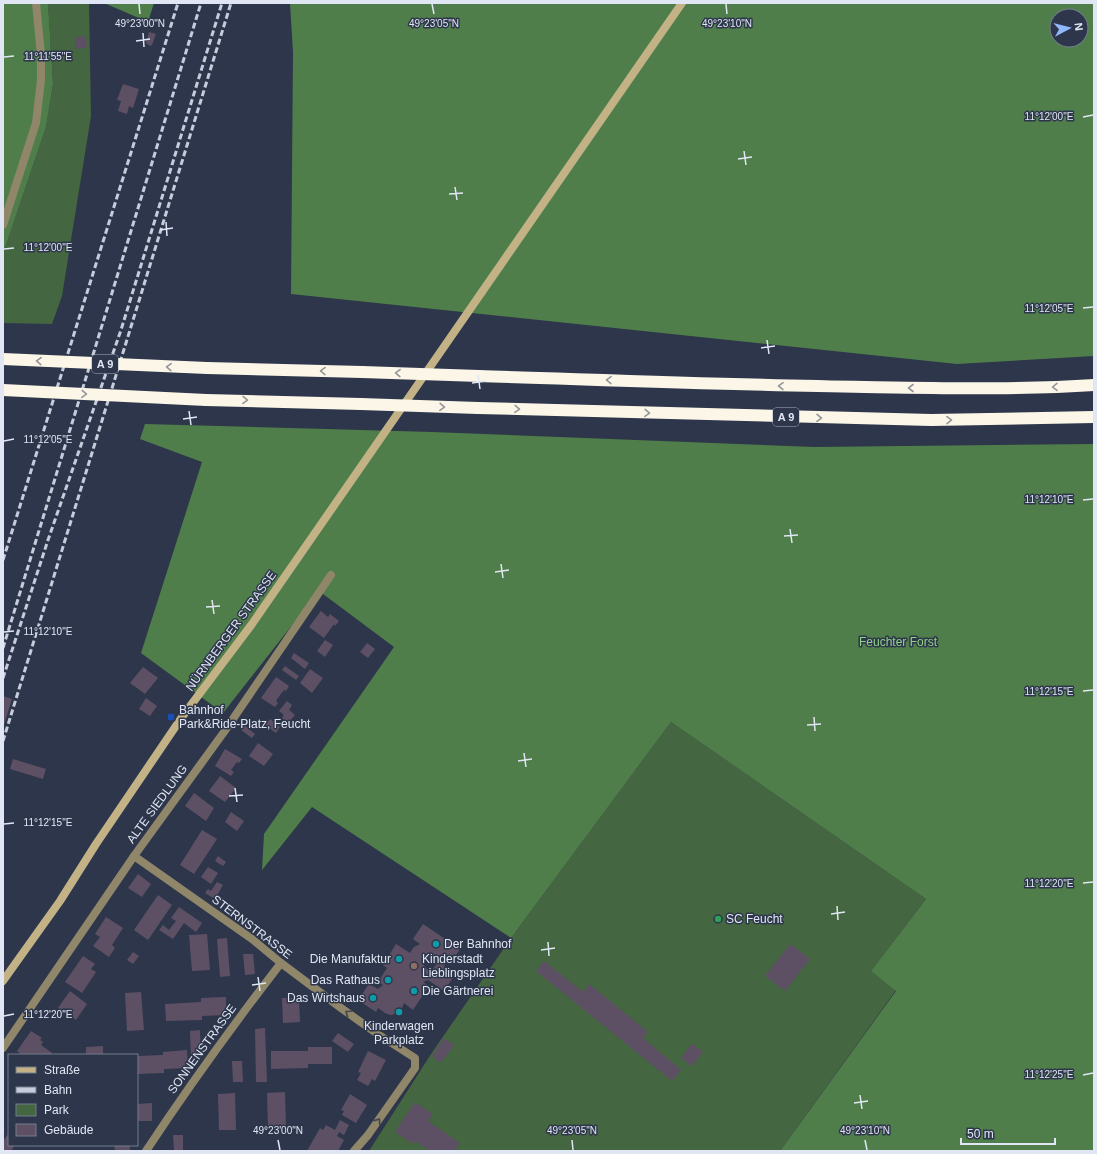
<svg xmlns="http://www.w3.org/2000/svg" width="1097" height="1154" viewBox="0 0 1097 1154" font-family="Helvetica,sans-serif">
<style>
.green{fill:#446640}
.forest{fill:#507e4a;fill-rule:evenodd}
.building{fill:#5e5064;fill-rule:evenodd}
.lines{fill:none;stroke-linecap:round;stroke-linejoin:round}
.street{stroke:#90866a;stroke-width:8}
.secondary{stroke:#c3b286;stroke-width:8}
.highway{stroke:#fbf6e8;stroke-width:12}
.rail{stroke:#c6ccdb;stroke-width:3;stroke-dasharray:6 3;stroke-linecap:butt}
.highway-bridge{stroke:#fbf6e8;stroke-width:12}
.oneway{stroke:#949699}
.oneway2{stroke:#414650}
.ticks{fill:none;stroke:#e0e6f4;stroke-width:1.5}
.transit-dot{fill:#1a4fb4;stroke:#2d364a;stroke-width:1.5}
.leisure-dot{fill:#2e9e5b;stroke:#2d364a;stroke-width:1.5}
.culture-dot{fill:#0f9aa8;stroke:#2d364a;stroke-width:1.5}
.education-dot{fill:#8d6e63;stroke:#2d364a;stroke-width:1.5}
.labels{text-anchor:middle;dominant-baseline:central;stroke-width:3;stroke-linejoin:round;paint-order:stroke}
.shield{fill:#2d364a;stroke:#aab1c1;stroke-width:1}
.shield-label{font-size:11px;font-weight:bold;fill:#e0e6f4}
.street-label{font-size:12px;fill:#e0e6f4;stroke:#2d364a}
.park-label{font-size:12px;fill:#90d288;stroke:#2d364a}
.poi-label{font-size:12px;fill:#e0e6f4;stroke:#2d364a;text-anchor:start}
.ticks-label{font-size:10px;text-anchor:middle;fill:#e0e6f4;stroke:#2d364a;stroke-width:3;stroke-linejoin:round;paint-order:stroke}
</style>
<rect width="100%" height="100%" fill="#2d364a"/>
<!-- green -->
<g class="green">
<path d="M48,3H89L91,116L62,296L52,324L3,323V254L46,127L53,84Z"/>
<path d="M671,722L926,899L871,971L896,990L780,1151H369L431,1054L511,938Z"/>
</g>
<!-- forest -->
<g class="forest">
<path d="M3,3H48L53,84L46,127L3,254Z"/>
<path d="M104,3H154L148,22Z"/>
<path d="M290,3H1094V356L957,364L291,294L293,52ZM1057,16H1081V40H1057Z"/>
<path d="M145,424L432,432L814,447L1094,444V1151H780L896,991L871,971L926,899L671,722L511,938L312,807L262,870L264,834L394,647L319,591L223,713L141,653L202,462L140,439Z"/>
</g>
<!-- building -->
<g class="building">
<path d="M149,32L156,34L152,45L150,46L146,43Z"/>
<path d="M86,36L87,48L75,49V37Z"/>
<path d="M123,84L139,89L133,108L129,106L127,114L118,111L121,101L117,100Z"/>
<path d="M321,611L328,617L330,614L339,621L335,626L334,624L324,638L309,627Z"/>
<path d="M325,640L333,645L325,657L317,651Z"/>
<path d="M367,643L375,649L368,658L360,652Z"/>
<path d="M294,653L309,663L305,669L291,658Z"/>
<path d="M285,666L299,676L296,680L282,670Z"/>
<path d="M143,667L158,678L145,694L130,683Z"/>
<path d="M310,669L323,678L312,693L300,683Z"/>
<path d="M276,677L289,686L286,691L284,690L280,695L276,701L278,703L275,707L261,698Z"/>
<path d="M3,696L12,699L3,728Z"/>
<path d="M146,698L157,706L150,716L139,709Z"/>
<path d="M287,701L292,705L289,710L295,715L288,723L282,718L284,715L279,711Z"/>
<path d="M270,719L280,727L276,733L265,725Z"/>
<path d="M244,725L255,734L252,738L241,730Z"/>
<path d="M258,743L273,754L264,766L249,756Z"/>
<path d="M225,749L242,759L239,763L237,762L231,770L234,772L231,776L215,766Z"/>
<path d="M13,759L46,769L43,779L10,769Z"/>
<path d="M220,776L236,788L225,802L209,791Z"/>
<path d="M194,793L214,808L206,821L185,806Z"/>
<path d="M231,812L244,821L237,831L225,822Z"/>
<path d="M202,830L217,839L194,874L180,865Z"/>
<path d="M218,856L226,862L223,866L215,861Z"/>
<path d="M208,867L218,873L211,884L201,877Z"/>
<path d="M138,874L151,884L142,897L128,888Z"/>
<path d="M217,882L223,885L215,899L205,893L208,889L211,891Z"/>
<path d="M158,895L172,905L148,940L134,930Z"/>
<path d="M179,907L202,923L196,932L184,923L173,939L159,930L163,925L169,930L176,921L171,918Z"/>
<path d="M106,917L123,928L112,945L115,948L109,957L93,946L100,937L95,934Z"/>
<path d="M423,924L460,949L450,964L445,961L444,969L454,976L444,991L428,980L423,982L429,986L413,1010L404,1003L402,1008L403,1013L399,1016L395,1014L390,1015L385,1013L378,1008L376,1012L358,1000L369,984L378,989L383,985L378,982L387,968L383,965L396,944L410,953L414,947L420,944L413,939ZM428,958L434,960L436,962V965L432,970H428L424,966V963Z"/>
<path d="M207,934L210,970L192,971L189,935Z"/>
<path d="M227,938L230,976L220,977L217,939Z"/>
<path d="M790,944L810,959L785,991L765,976Z"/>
<path d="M133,952L139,956L133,964L127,960Z"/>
<path d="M243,954H253L255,974L245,975Z"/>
<path d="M83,956L95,964L91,969L96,972L82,993L65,982Z"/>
<path d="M544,961L583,992L589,984L648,1032L643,1038L681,1070L672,1081L536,971Z"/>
<path d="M70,991L87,1004L76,1020L58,1008Z"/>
<path d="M141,992L144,1030L127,1031L125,993Z"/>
<path d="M226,997V1015L202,1016V1020L166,1021L165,1004L201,1002V998Z"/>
<path d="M282,998H299L300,1022L283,1023Z"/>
<path d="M265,1028L267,1082H256L255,1029Z"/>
<path d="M200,1030L201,1060L191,1061L190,1031Z"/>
<path d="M31,1031L42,1038L40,1040L43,1042L41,1045L52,1053L50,1055H22L17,1051Z"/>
<path d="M338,1033L354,1044L348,1052L332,1041Z"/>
<path d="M444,1038L454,1045L441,1063L432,1056Z"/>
<path d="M692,1044L703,1052L692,1066L681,1058Z"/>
<path d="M103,1046V1055H86V1047Z"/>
<path d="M308,1047H332V1064H308V1068L271,1069V1051H308Z"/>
<path d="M187,1050L188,1068L164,1069V1073L137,1074V1056L163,1055V1052Z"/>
<path d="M368,1051L386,1060L375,1081L372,1079L368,1086L357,1080L361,1073L358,1072Z"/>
<path d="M232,1061H242L243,1082H233Z"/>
<path d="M285,1092L286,1129H268L267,1093Z"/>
<path d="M235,1093L236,1130H219L218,1094Z"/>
<path d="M350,1094L367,1105L356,1123L342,1115L344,1111L341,1110Z"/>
<path d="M415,1102L433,1114L428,1121L460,1143L454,1151H430L415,1141L413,1144L395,1132Z"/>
<path d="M152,1103V1121H137V1104Z"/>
<path d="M340,1120L349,1125L344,1135L339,1132L337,1136L344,1140L338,1151H307L320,1128L323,1130L326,1125L335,1130Z"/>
<path d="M9,1133V1145H15L11,1151H3V1141Z"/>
<path d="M173,1135H183V1151H174Z"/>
<path d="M114,1145H130V1151H115Z"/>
</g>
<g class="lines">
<!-- street -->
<g class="street">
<path d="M3,225L36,123L41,80V55L36,3"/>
<path d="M134,856L252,939L281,963L341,1008L379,1035L415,1058V1068L368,1135L354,1151"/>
<path d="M3,1048L134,856L224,732L331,575"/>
<path d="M146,1151C189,1086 233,1025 281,963"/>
</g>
<!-- secondary -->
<path class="secondary" d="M3,981L60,901L96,844L182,717L252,624L682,3"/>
<!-- highway -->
<g class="highway">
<path d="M207,368L362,372"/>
<path d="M479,376C608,380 736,385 865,387C941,388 1018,390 1094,385"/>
<path d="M206,400L361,404"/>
<path d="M478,408L931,420L1094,417"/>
</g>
<!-- rail -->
<g class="rail">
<path d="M3,560L178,3"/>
<path d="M3,648L201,3"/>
<path d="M3,678L48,540L121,330L222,3"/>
<path d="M3,741L231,3"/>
</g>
<!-- highway-bridge -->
<g class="highway-bridge">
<path d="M3,359L207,368"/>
<path d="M362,372L479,376"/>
<path d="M3,390L206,400"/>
<path d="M361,404L478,408"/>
</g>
</g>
<!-- one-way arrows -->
<defs><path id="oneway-chevron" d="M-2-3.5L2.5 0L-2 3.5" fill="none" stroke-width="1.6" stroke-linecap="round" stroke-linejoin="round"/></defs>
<g class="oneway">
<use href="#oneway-chevron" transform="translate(39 361) rotate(-177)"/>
<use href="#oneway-chevron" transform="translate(169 367) rotate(-178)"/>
<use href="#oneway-chevron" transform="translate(323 371) rotate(-179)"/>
<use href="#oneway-chevron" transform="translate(398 373) rotate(-178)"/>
<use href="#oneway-chevron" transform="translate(609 380) rotate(-178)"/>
<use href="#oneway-chevron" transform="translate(781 386) rotate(-179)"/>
<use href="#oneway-chevron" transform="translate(1055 387) rotate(179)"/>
<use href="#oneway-chevron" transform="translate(911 388) rotate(-180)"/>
<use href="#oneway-chevron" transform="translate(84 394) rotate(3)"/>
<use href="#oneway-chevron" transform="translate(245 400) rotate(1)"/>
<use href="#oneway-chevron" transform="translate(442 407) rotate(2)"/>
<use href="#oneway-chevron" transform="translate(517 409) rotate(2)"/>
<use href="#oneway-chevron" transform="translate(647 413) rotate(2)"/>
<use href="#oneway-chevron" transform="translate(819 418) rotate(1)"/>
<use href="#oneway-chevron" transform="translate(949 420) rotate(-1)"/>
</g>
<g class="oneway2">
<use href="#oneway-chevron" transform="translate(348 1013) rotate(-145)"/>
<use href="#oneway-chevron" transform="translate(378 1121) rotate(-55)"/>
</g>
<!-- ticks -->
<path class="ticks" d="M139,4L140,14M432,4L434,14M726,4L727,14M143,33L144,47M136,41L150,39M4,57L14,56M1083,117L1093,115M744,151L746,165M738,159L752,157M455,187L457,200M449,194L463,193M166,222L167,236M160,230L173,228M4,249L14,248M1083,308L1093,307M767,340L769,354M761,348L775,346M478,375L480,389M472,383L486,381M189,411L191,425M183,419L197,417M4,441L14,439M1083,500L1093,499M790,529L792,543M784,536L798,535M501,564L503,578M495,572L509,570M212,600L214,614M206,607L220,606M4,632L14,631M1083,691L1093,690M814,717L815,731M807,725L821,724M524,753L526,767M518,761L532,759M235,788L237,802M229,796L243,795M4,824L14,823M1083,883L1093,882M837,906L838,920M831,914L845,912M548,942L549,956M541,950L555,948M258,977L260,991M252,985L266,983M4,1016L14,1014M1083,1075L1093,1073M860,1095L862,1109M854,1103L868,1101M278,1140L280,1150M572,1140L573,1150M865,1140L867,1150"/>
<!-- markers -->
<rect class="transit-dot" x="167" y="713" width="8" height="8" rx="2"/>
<circle class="leisure-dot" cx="718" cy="919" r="4"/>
<g class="culture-dot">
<circle cx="436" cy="944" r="4"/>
<circle cx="399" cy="959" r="4"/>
<circle cx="388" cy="980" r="4"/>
<circle cx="414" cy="991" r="4"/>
<circle cx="373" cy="998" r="4"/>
<circle cx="399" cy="1012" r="4"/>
</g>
<circle class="education-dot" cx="414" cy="966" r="4"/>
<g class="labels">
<!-- shield labels -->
<g class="shield">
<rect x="92" y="355" width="26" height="18" rx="3"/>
<rect x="773" y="408" width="26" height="18" rx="3"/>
</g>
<g class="shield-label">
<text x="105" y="364">A 9</text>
<text x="786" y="417">A 9</text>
</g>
<!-- street labels -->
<g class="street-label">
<text transform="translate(231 631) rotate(-54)">NÜRNBERGER STRASSE</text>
<text transform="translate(157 804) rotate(-54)">ALTE SIEDLUNG</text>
<text transform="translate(252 927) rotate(37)">STERNSTRASSE</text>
<text transform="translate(202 1049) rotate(-54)">SONNENSTRASSE</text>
</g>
<!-- park labels -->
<g class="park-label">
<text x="898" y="642">Feuchter Forst</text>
</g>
<!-- poi labels -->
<g class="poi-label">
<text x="179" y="710">Bahnhof<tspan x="179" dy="14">Park&amp;Ride-Platz, Feucht</tspan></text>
<text x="726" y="919">SC Feucht</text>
<text x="444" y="944">Der Bahnhof</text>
<text x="391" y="959" text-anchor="end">Die Manufaktur</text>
<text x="422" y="959">Kinderstadt<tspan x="422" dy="14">Lieblingsplatz</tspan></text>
<text x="380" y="980" text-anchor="end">Das Rathaus</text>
<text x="422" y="991">Die Gärtnerei</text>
<text x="365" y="998" text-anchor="end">Das Wirtshaus</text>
<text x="399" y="1026" text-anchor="middle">Kinderwagen<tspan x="399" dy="14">Parkplatz</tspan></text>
</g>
</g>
<g class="ticks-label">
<text x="140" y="27">49°23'00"N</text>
<text x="434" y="27">49°23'05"N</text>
<text x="727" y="27">49°23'10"N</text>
<text x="48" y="60">11°11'55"E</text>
<text x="1049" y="120">11°12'00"E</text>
<text x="48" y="251">11°12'00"E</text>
<text x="1049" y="312">11°12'05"E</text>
<text x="48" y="443">11°12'05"E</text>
<text x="1049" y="503">11°12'10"E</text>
<text x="48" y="635">11°12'10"E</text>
<text x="1049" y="695">11°12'15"E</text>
<text x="48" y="826">11°12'15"E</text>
<text x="1049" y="887">11°12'20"E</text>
<text x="48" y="1018">11°12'20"E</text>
<text x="1049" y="1078">11°12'25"E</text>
<text x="278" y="1134">49°23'00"N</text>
<text x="572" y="1134">49°23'05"N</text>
<text x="865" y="1134">49°23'10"N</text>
</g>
<!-- border -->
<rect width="1097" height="1154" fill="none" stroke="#e0e6f4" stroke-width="8"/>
<!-- legend -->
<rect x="8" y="1054" width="130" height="92" fill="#2d364a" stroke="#757c8e"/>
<rect x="16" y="1067" width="20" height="6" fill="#c3b286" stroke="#757c8e"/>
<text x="44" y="1074" font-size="12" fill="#e0e6f4">Straße</text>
<rect x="16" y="1087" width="20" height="6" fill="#c6ccdb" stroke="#757c8e"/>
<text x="44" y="1094" font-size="12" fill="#e0e6f4">Bahn</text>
<rect x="16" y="1104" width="20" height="12" fill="#446640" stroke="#757c8e"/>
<text x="44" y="1114" font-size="12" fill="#e0e6f4">Park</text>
<rect x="16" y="1124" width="20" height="12" fill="#5e5064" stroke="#757c8e"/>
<text x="44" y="1134" font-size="12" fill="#e0e6f4">Gebäude</text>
<!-- north arrow -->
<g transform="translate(1069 28) rotate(83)"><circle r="19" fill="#2d364a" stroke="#757c8e"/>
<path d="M0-3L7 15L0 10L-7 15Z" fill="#90b8fd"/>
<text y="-6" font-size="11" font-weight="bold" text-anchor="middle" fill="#e0e6f4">N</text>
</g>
<!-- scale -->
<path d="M961 1138v6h94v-6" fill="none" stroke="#e0e6f4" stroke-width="2"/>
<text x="967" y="1138" font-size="12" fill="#e0e6f4" stroke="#2d364a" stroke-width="3" paint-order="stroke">50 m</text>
</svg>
